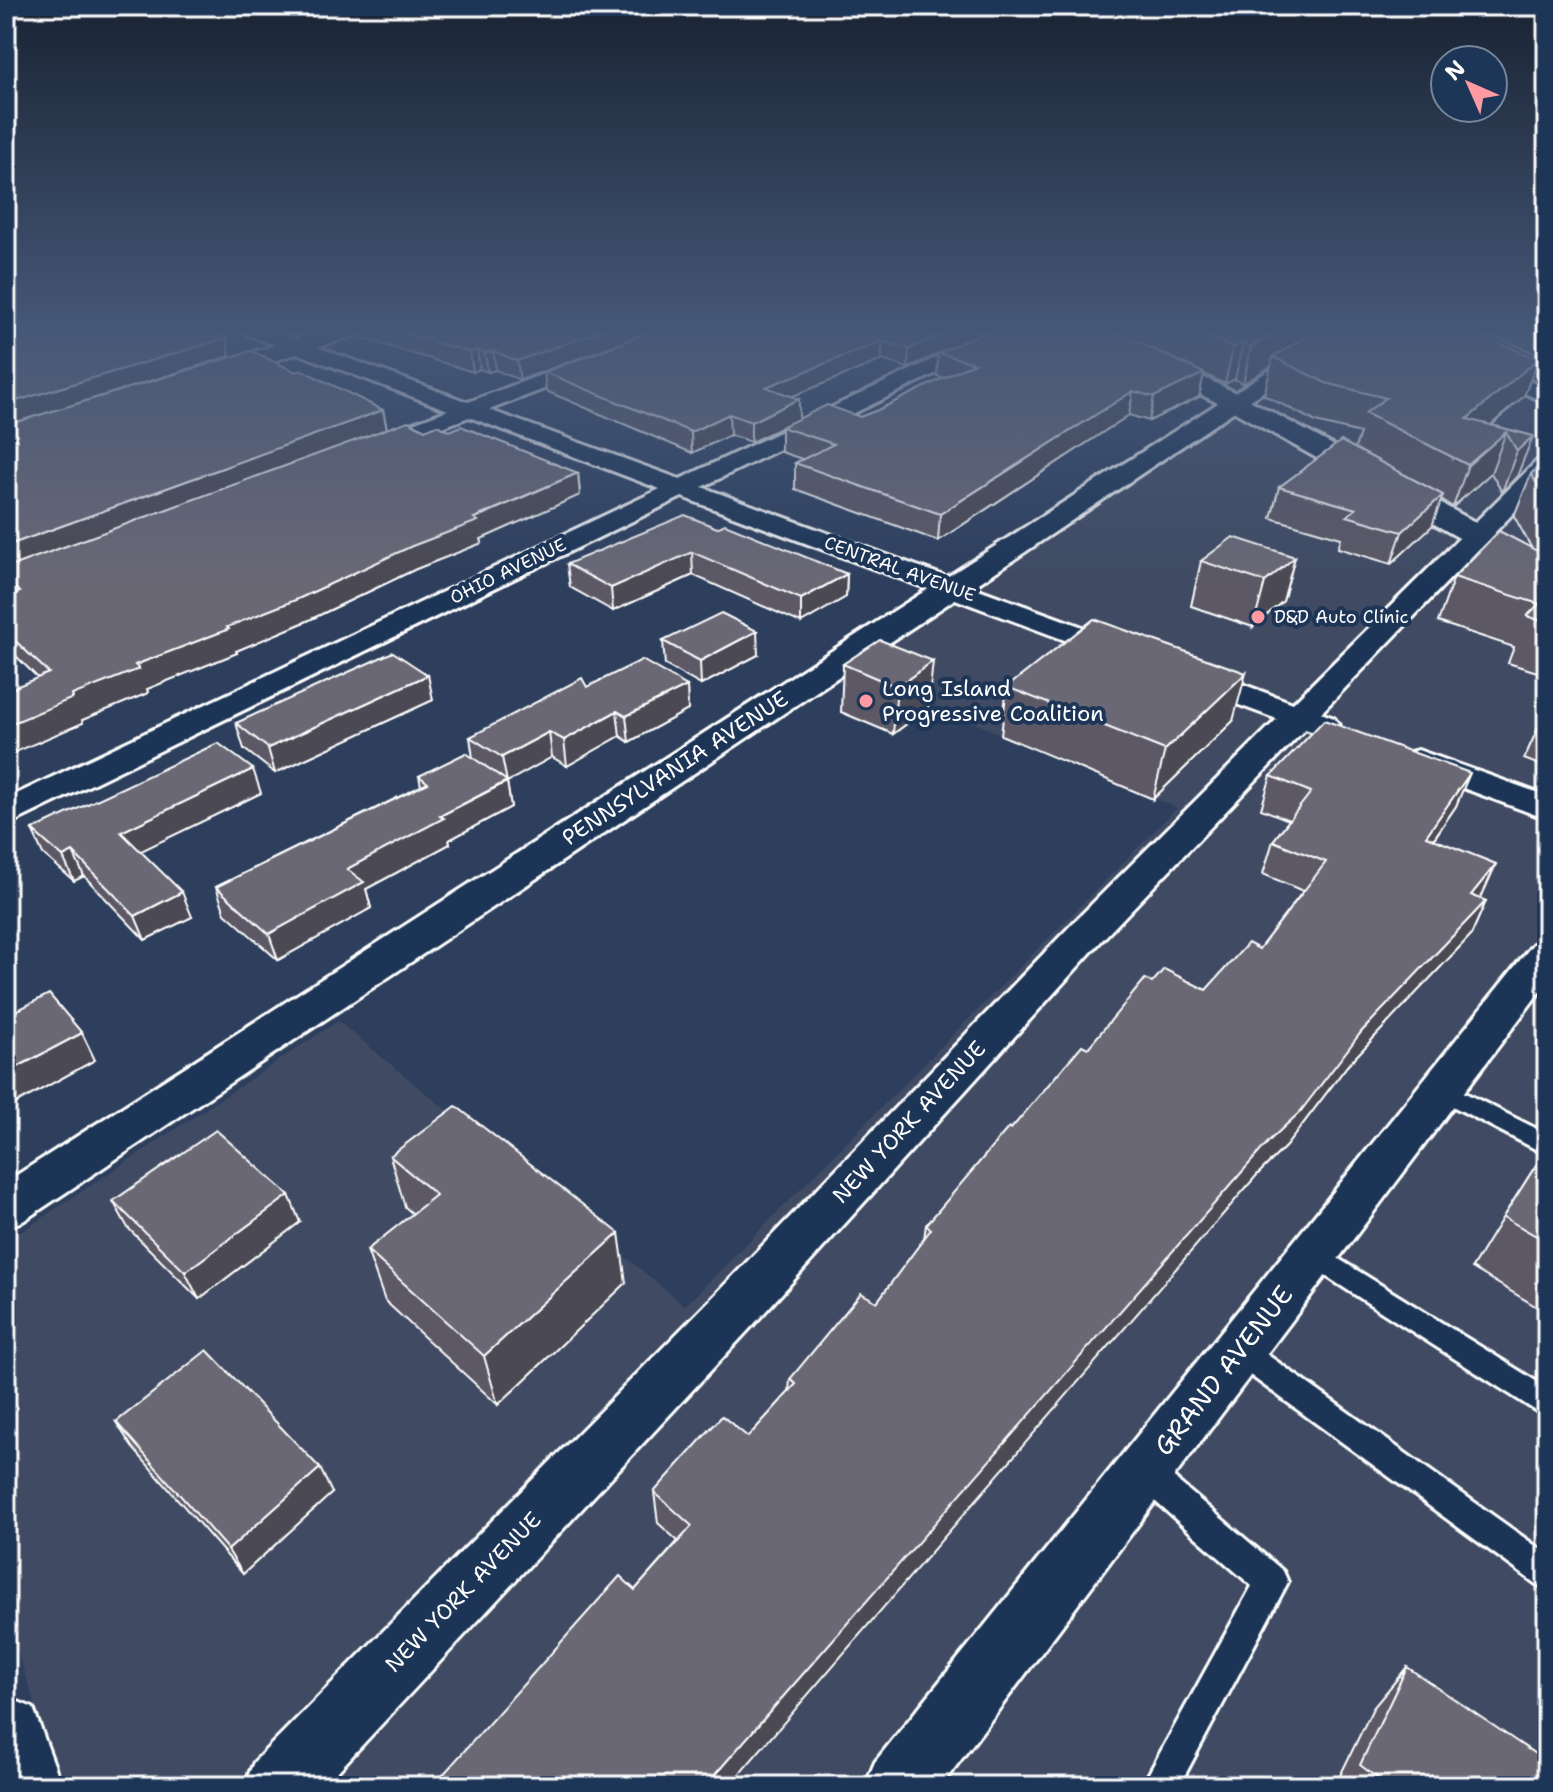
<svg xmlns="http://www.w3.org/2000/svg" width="1553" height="1792" viewBox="0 0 1553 1792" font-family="'Shantell Sans',sans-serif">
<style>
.built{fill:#404b64}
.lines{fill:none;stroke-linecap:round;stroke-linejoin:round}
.lane-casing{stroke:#fff;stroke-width:6}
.street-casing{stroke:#fff;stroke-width:6}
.secondary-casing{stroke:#fff;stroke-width:6}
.primary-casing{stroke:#fff;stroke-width:6}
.lane{fill:#1d3557;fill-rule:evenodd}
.street{fill:#1d3557;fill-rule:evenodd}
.secondary{fill:#1d3557;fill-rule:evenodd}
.primary{fill:#1d3557;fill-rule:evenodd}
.wall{fill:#5c5965;stroke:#fff;stroke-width:2;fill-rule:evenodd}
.shaded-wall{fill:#4b4952;stroke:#fff;stroke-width:2}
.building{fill:#6b6875;stroke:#fff;stroke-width:2}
.poi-dot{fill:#ff9aa2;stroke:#1d3557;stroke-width:3}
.labels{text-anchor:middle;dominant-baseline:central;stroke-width:8;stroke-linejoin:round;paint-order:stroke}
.far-street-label{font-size:18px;fill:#fff;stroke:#1d3557}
.far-poi-label{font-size:18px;fill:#fff;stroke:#1d3557;text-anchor:start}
.poi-label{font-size:22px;fill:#fff;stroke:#1d3557;text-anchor:start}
.street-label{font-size:22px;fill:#fff;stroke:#1d3557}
.near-street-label{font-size:26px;fill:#fff;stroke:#1d3557}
</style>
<rect width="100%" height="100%" fill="#2d3f5d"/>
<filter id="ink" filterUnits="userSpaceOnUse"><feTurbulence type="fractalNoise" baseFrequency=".0125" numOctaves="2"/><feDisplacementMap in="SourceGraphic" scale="16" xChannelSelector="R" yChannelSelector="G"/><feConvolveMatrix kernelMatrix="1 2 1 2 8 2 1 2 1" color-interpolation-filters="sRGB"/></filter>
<g filter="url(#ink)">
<!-- built -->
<path class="built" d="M1103,330L1547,337V1786H63L6,1618V1242L338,1021L685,1306L1177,808L851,671L1249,403Z"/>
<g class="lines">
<defs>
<g id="lane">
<path d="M1441,1081L1547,1134V1155L1433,1096L1429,1090L1433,1084Z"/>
<path d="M1313,1243L1547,1388V1418L1304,1262L1300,1254L1304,1246Z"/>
<path d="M1238,1337L1248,1341L1547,1554V1589L1536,1584L1228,1359L1224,1350L1228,1341Z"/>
<path d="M1144,1457L1155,1462L1283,1571L1288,1582L1179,1786H1142L1252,1586L1133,1482L1129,1472L1133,1462Z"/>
</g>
<g id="street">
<path d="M243,330H270L468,402L663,330H690L687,334L489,410L680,479L995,330H1020L1017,334L702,487L947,577L1332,330H1355L973,587L1135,646L1139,652L1135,658L1124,661L1113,658L955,599L23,1221L6,1227V1182L928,589L682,497L18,820L6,823V799L660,489L469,417L380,451H364L360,446L364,441L448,410L246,334Z"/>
<path d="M1386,330H1412L1547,389V403L1389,334Z"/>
<path d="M1547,457V478L1321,713L1334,718L1339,725L1334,732L1323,735L1305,729L1103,939L753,1325L324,1786H244L254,1762L717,1293L1075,921L1277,719L1182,684L1178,677L1182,670L1193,668L1204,670L1293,703L1539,459Z"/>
<path d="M1418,750L1547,796V819L1406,767L1401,760L1406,753Z"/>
<path d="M1547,940V982L941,1786H865L875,1762L1533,944Z"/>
</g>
<g id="secondary">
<path d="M325,330H359L356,335L216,379H198L195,374L198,369Z"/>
<path d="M1078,330H1106L1242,396L1547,561V584L1536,581L1224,406L1081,335Z"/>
</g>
<path id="primary" d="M6,1697L33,1708L62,1786H6Z"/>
</defs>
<!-- lane casing -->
<use href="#lane" class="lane-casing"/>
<!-- street casing -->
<use href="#street" class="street-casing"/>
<!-- secondary casing -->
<use href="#secondary" class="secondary-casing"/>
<!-- primary casing -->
<use href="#primary" class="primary-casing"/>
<!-- lane -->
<use href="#lane" class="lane"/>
<!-- street -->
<use href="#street" class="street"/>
<!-- secondary -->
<use href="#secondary" class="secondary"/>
<!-- primary -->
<use href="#primary" class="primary"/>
</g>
<!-- wall -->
<g class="wall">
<path d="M6,330L226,338L230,356L123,390L296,372L383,410L387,429L450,431L578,473L580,495L481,539L482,543L416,569L305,622L236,651L237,653L147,689L148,693L82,720L83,723L6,646Z"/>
<path d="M356,330H655L520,380L496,370L488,372L480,369L473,372L358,337Z"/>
<path d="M657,330H983V332H1116L1112,330H1547V377L1540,383L1531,379L1524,396L1492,425L1533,436L1517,476L1502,492L1491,473L1453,507L1441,500L1432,526L1391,564L1338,548L1341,538L1271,518L1279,487L1355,448L1360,433L1316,422L1264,395L1271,366L1243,384L1235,379L1225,384L1204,374L1199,397L1149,421L1129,415L938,541L795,489V463L802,459L781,452V428L751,442L730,435L692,453L546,391L544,372ZM938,353L937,376L943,378L878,410L860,417L799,419L791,396L882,360L908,368Z"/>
<path d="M1547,458V675L1508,663L1514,647L1438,622L1454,577L1531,547L1514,516L1531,474Z"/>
<path d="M717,528L847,574L846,597L801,623L693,575L613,611L570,587L567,564Z"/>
<path d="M1295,557L1283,601L1253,627L1191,606L1201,561Z"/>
<path d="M880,640L928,708L893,734L841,712L843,664Z"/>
<path d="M663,641L758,655L701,685L665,665Z"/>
<path d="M687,686L688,710L629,742L620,736L567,766L552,757L507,782L511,807L449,840L450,844L366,889L371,908L278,960L225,913L216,887L421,786L419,776L473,758L470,737L587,687Z"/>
<path d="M1007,687L1233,721L1153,799L1001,735Z"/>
<path d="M433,700L275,773L244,749L236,723Z"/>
<path d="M1547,708V768L1524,759Z"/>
<path d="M1271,776L1456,806L1434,839L1480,899L1486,901L1471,935L1347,1066L1286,1146L1257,1175L433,1786L635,1590L678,1541L658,1523L654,1492L748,1437L789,1392L790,1379L877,1302L924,1239L926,1225L1011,1129L1152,983L1206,990L1259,949L1303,891L1263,874L1273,841L1289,820L1261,809Z"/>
<path d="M261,793L140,851L192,917L145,940L84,876L74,881L43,854L32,830Z"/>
<path d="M1547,1148V1313L1472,1268L1503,1217Z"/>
<path d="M390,1156L626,1283L498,1405L385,1301L367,1250L413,1214L405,1207Z"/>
<path d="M113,1201L300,1222L199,1299L128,1228Z"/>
<path d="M116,1422L332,1493L243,1574L132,1447Z"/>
<path d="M1407,1667L1547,1786H1335L1373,1708Z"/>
</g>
<!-- shaded-wall -->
<g class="shaded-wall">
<path d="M603,330H655L520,380L517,361Z"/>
<path d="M951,330H983V332L908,368L909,349Z"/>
<path d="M1280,330H1330L1273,357L1271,366L1243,384L1251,347Z"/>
<path d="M226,338L230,356L6,426V404Z"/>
<path d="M882,341V360L766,407V387Z"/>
<path d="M1243,343L1235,379L1225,384L1233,348Z"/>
<path d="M477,350L480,369L473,372L470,352Z"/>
<path d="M493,351L496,370L488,372L485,353Z"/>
<path d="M1538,359L1524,396L1453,458L1467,419Z"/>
<path d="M1547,364V377L1540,383Z"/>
<path d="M1204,373L1199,397L1149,421L1154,397Z"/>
<path d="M1133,391L1129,415L938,541L940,514Z"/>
<path d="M799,399V419L751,442V422Z"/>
<path d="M383,410L387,430L6,572V546Z"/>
<path d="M729,414L730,435L692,453L691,432Z"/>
<path d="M1506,432L1491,473L1453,507L1468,465Z"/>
<path d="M1533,436L1517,476L1502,492L1517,451Z"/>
<path d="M578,473L580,495L481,539L482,543L416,569L305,622L236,651L237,653L147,689L148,693L82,720L83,723L6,756V726L135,665L227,627Z"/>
<path d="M1443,495L1432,526L1391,564L1402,532Z"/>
<path d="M692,552L693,575L613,611L611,588Z"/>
<path d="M1295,557L1283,601L1253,627L1265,582Z"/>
<path d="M847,574L846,597L801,623V599Z"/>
<path d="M757,631L758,655L701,685L700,661Z"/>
<path d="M933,661L928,708L893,734L897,687Z"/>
<path d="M1246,673L1233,721L1153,799L1165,750Z"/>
<path d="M428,675L433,700L275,773L268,748Z"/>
<path d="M687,686L688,710L629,742L626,716Z"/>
<path d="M617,711L620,736L567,766L564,740Z"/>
<path d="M549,732L552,757L507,782L511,807L449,840L450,844L366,889L371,908L278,960L269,934L347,869L440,816L507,782L502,757Z"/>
<path d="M253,769L261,793L131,856L121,832Z"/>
<path d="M1470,773L1456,806L1413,869L1426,836Z"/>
<path d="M73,852L84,876L74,881L63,857Z"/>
<path d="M1496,864L1481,898L1456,929L1471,895Z"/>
<path d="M182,892L192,917L145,940L135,916Z"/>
<path d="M1486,901L1471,935L1347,1066L1286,1146L1257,1175L729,1786H705L1362,1031Z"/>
<path d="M82,1033L95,1060L6,1109V1073Z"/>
<path d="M289,1195L300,1222L199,1299L185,1272Z"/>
<path d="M619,1233L626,1283L498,1405L484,1356Z"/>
<path d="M320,1468L332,1493L243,1574L228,1550Z"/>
</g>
<!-- building -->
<g class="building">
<path d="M6,330H209L226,338L6,404Z"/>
<path d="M392,330H603L517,361L493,351L485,353L477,350L470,352Z"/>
<path d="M657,330H951L909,349L882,341L766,387L799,399L751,422L729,414L691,432L544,372Z"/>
<path d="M989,330H1109L1117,332L1204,373L1154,397L1133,391L940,514L795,463L834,444L781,427L827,405L860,417L878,410L974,363L938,353Z"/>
<path d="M1193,330H1280L1251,347L1243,343L1233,348Z"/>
<path d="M1316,330H1467L1538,359L1467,419L1533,436L1517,451L1506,432L1468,465L1365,413L1386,398L1326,383L1273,357Z"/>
<path d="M1479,330H1547V358Z"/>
<path d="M252,351L296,372L302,370L383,410L6,546V425Z"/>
<path d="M408,421L425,430L437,425L450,431L461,426L578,473L474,518L478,521L412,546L298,599L227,627L229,629L135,665L139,669L72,695L73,698L6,726V691L49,673L6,632V597L20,592L6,581V568Z"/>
<path d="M1341,441L1443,495L1402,532L1347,516L1356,509L1279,487Z"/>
<path d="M1547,458V502L1531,474Z"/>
<path d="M685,515L717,528L725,524L847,574L801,599L692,552L611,588L567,564Z"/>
<path d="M1499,531L1547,556V623L1527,616L1539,604L1454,577Z"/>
<path d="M1233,537L1295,557L1265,582L1201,561Z"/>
<path d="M721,613L757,631L700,661L663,641Z"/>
<path d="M1094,619L1246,673L1165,750L1007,687Z"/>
<path d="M880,640L933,661L897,687L843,664Z"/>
<path d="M393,652L428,675L268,748L236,723Z"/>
<path d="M642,660L687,686L626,716L617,711L564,740L549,732L502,757L470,737L582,678L587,687Z"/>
<path d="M1324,720L1470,773L1426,836L1496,864L1471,895L1486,901L1362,1031L1300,1112L1270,1140L705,1786H410L418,1777L433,1786L620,1576L635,1590L692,1526L654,1492L722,1416L748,1437L796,1384L790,1379L861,1293L877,1302L931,1229L926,1225L1009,1127L1011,1129L1082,1045L1088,1048L1145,979L1152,983L1164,969L1206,990L1248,943L1259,949L1326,862L1273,841L1311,792L1271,776Z"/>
<path d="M218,743L253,769L121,832L182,892L135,916L73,852L63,857L32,830Z"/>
<path d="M466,753L507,781L440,816L444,818L347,869L364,882L269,934L216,887L428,783L419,776Z"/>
<path d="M49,994L82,1033L6,1073V1016Z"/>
<path d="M456,1106L619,1233L484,1356L367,1250L436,1195L390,1156Z"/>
<path d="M216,1130L289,1195L185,1272L113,1201Z"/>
<path d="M1547,1148V1242L1503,1217Z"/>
<path d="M207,1350L320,1468L228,1550L116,1422Z"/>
<path d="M1407,1667L1547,1762V1786H1388L1360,1765Z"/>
</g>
</g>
<!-- sky -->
<linearGradient id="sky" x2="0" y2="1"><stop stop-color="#192333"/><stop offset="0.57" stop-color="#465878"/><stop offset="1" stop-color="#465878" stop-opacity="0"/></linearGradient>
<rect width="1553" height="581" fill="url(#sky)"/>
<!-- markers -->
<g class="poi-dot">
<circle cx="1258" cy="617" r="8"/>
<circle cx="866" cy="701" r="8"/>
</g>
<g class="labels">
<!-- far-street labels -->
<g class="far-street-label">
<text transform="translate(900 569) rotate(20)">CENTRAL AVENUE</text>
<text transform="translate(508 571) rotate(-26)">OHIO AVENUE</text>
</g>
<!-- far-poi labels -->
<g class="far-poi-label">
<text x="1274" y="617">D&amp;D Auto Clinic</text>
</g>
<!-- poi labels -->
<g class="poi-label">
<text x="882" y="688">Long Island<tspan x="882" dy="25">Progressive Coalition</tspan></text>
</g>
<!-- street labels -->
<g class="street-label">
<text transform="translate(675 768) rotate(-33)">PENNSYLVANIA AVENUE</text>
<text transform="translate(909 1122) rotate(-47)">NEW YORK AVENUE</text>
<text transform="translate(463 1592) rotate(-46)">NEW YORK AVENUE</text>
</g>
<!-- near-street labels -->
<g class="near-street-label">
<text transform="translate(1223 1370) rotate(-52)">GRAND AVENUE</text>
</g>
</g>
<!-- margin -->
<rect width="1553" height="1792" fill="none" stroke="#1d3557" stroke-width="32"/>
<rect x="16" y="16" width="1521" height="1760" fill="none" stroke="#fff" stroke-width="3" filter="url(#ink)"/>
<!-- north arrow -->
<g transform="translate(1469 84) rotate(315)"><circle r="38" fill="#1d3557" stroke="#77869a" stroke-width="2"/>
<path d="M0-6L14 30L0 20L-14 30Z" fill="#ff9aa2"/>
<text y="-12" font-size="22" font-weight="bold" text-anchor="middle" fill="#ffffff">N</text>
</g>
</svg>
